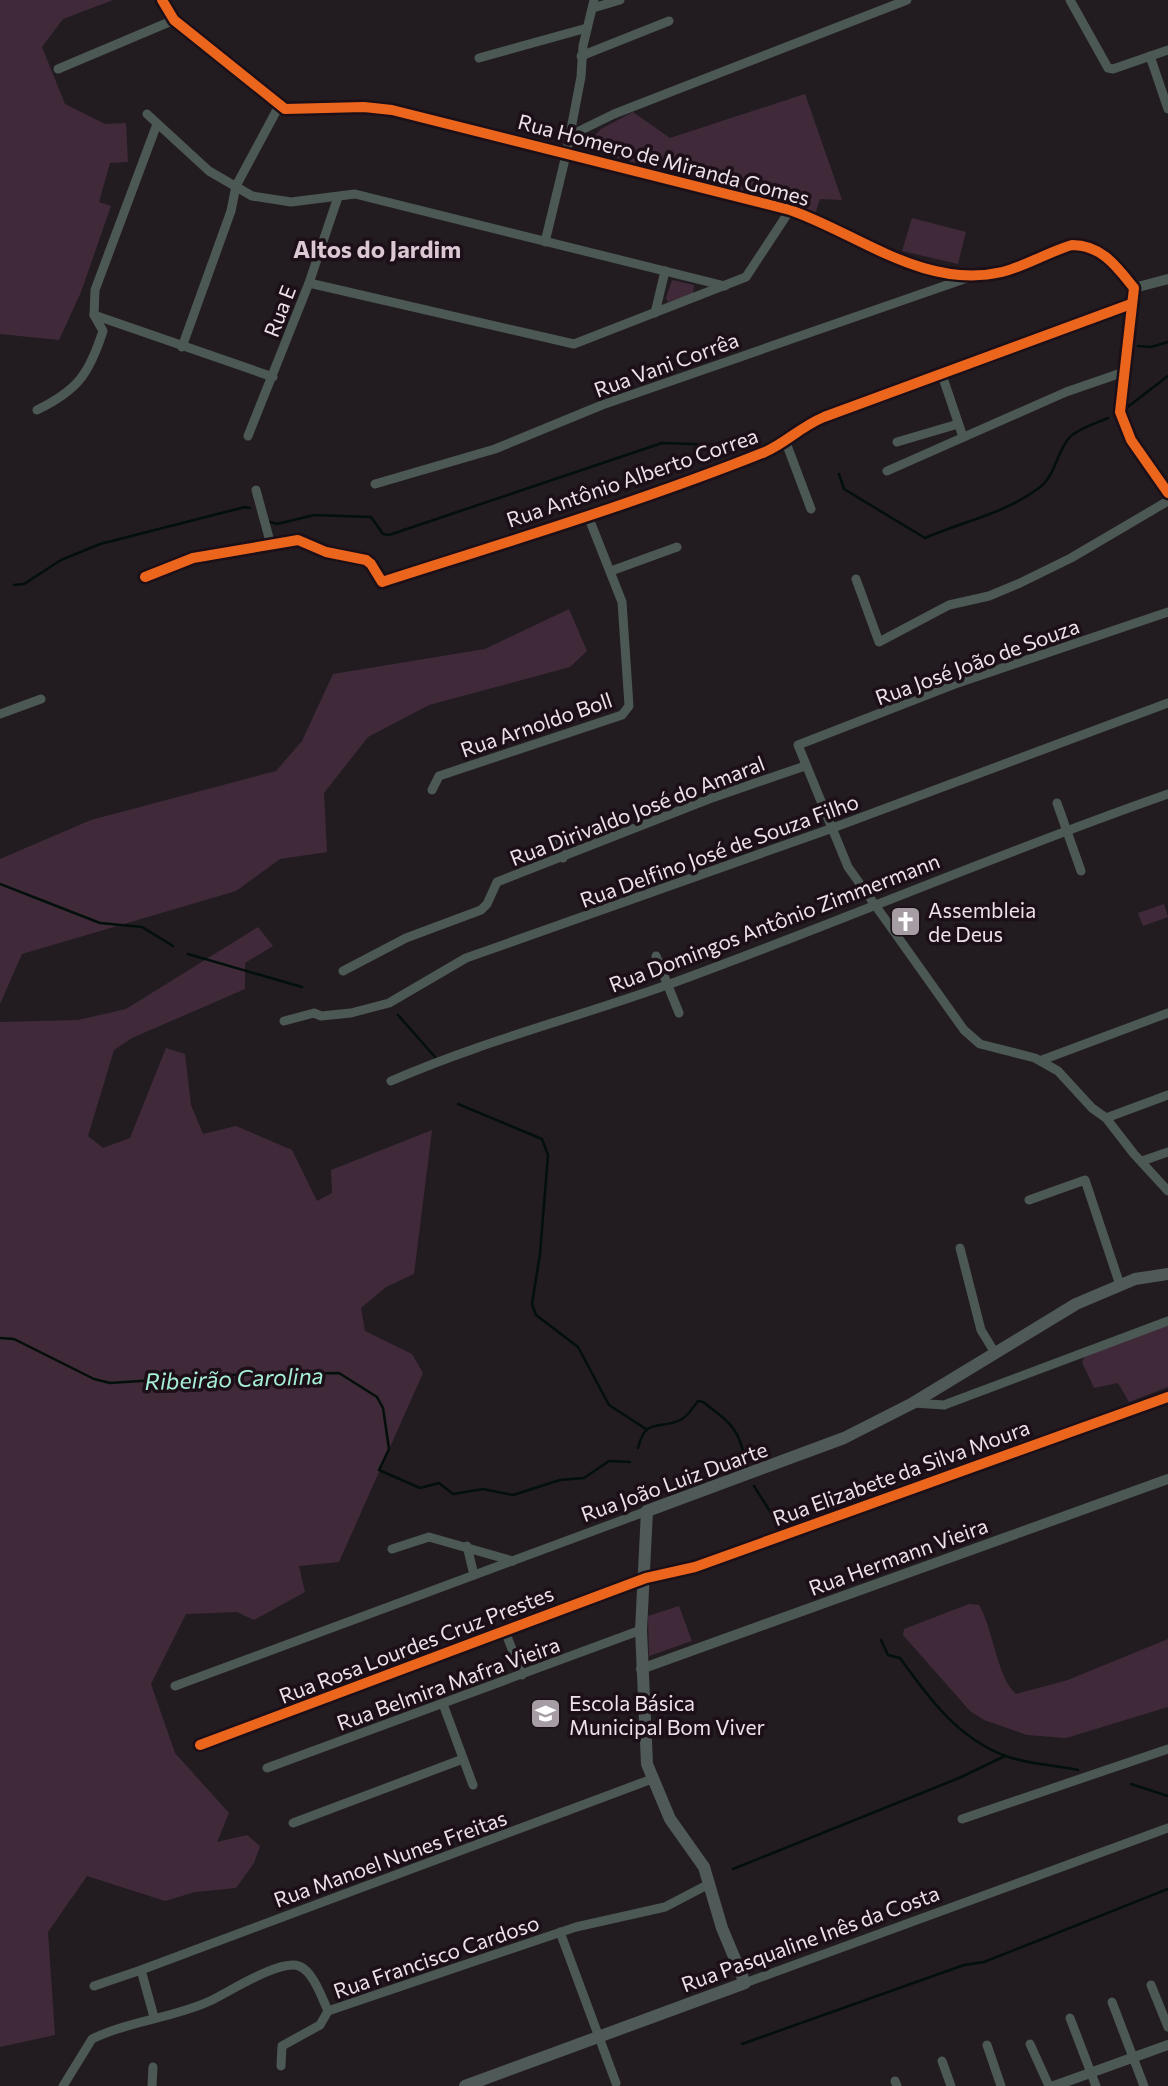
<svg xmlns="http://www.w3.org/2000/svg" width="1168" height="2086" viewBox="0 0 1168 2086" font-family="Commissioner,sans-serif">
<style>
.green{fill:#402a3a}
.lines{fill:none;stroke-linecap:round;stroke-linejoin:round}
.stream{stroke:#030f0a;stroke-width:2.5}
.minor{stroke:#4c5854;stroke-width:9}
.tertiary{stroke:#4c5854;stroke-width:10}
.secondary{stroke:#4f5957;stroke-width:12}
.cycleway-casing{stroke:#1c0f18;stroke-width:15}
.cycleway{stroke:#eb651d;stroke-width:10}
.labels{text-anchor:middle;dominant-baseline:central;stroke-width:7;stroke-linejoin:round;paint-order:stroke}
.street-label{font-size:21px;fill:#ece2e9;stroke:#1c0f18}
.poi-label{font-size:21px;fill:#ece2e9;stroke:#1c0f18;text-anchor:start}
.water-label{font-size:23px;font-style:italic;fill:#a6f0d7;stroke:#1c0f18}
.quarter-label{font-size:24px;font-weight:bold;fill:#dcc8d5;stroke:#1c0f18}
</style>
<rect width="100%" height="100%" fill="#221c21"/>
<!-- green -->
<g class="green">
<path d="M0,0H113L63,19L42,47L65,104L105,124L126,123L128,162L110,163L99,202L111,206L81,292L59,340L0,334Z"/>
<path d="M805,94L842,200L820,199L815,214L792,204L583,149L601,129L633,112L670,138Z"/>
<path d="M912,218L966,232L958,264L902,251Z"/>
<path d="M672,280L694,285L693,294L668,302L666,298Z"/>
<path d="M569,609L587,651L570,667L429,705L368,737L324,793L327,852L280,859L236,891L22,954L0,1004V859L91,820L276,771L302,741L333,674L485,649Z"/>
<path d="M1164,904L1168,917L1143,926L1138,913Z"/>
<path d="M258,927L273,946L245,963V989L132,1038L114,1050L88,1136L103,1148L130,1138L166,1048L185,1054L191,1105L203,1134L236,1126L292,1150L317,1201L332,1193L331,1170L432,1130L414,1274L386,1287L361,1308L365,1331L412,1354L423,1373L339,1562L299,1566L305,1592L254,1620L237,1612L186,1614L151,1684L175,1753L229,1813L217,1842L247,1835L260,1846L254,1863L236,1888L195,1892L165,1901L87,1876L48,1932L55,2035L0,2047V1022L78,1020L126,1009Z"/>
<path d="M1168,1324V1387L1129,1402L1118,1383L1094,1388L1082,1362L1085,1356Z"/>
<path d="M969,1604L979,1605C993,1628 997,1678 1016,1694L1068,1680L1168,1639V1707L1066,1738L1027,1735L984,1720L970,1711L903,1635L904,1629Z"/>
<path d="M679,1606L692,1641L649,1656L648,1616Z"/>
</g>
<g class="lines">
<!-- stream -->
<g class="stream">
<path d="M1138,346L1151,347L1168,342"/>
<path d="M1125,409L1168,376"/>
<path d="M839,474L844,489L925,538C964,521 1004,514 1039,488C1056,475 1056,453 1069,438C1077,429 1097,423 1108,418"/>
<path d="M270,522L277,524L314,515L371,517L383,534L389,535L662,443L723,445"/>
<path d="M14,585L24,584L61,560L100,544L245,507L250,508"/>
<path d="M0,884L100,923L142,927L173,946"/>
<path d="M188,954L302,987"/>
<path d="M398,1015L435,1057"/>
<path d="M458,1104L542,1139L548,1155L540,1254L532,1304L536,1315L578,1347L609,1405L646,1429"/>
<path d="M0,1338L14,1339L94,1379L110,1383L232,1375L339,1373L377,1397L383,1408L389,1449L379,1470L420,1488L439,1483L453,1494L483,1489L513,1495L560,1480L584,1478L609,1461L630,1462"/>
<path d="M638,1448C646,1415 661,1431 682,1419C689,1415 693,1407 698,1401L703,1402C733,1425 739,1428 747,1467"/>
<path d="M754,1486L778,1524"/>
<path d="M881,1640L888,1655L900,1658C928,1697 957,1737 1003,1755C1025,1764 1054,1765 1078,1770"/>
<path d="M1131,1784L1168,1796"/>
<path d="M733,1869L959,1778L1005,1756"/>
<path d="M742,2044L964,1965L984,1962L1168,1889"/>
</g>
<!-- minor -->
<g class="minor">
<path d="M1070,0L1108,68L1113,69L1168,50"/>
<path d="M593,8L620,0"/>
<path d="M581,56L669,21"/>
<path d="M1150,56L1168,109"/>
<path d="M479,58L587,28"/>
<path d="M58,69L174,20"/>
<path d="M147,114L209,171L252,196L291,202L355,194L725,286"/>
<path d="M569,136L614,114L907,0"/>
<path d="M545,242L566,155L581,77L583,46L594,0"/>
<path d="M309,283L574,344L746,277L790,210"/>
<path d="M655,313L665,271"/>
<path d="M94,315L273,377"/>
<path d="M182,347L231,211L236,186L279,106"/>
<path d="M942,375L963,437"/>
<path d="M37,410C78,390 89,374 103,331L94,315L95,290L157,124"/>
<path d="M248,436L309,283L338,197"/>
<path d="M785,440L811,509"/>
<path d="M897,442L958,424"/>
<path d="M887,471L1066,392L1124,372"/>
<path d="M375,484L495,449L602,405L970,277"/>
<path d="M256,490L271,545"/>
<path d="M611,571L677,547"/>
<path d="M145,577L193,558L298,540L326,552L366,560L371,564L382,582C510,541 640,502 765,452C786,443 800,427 824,417L1131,304"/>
<path d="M856,579L879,642L949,605L989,596L1020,583L1071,558L1168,501"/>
<path d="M1168,612L955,684L798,745L848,867L964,1030L980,1044L1035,1058L1058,1071L1092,1108L1106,1118L1134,1154L1168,1191"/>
<path d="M0,714L41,699"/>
<path d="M432,790L439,776L622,715L629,706L622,602L588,516"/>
<path d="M1057,803L1081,871"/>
<path d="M554,837L563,858"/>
<path d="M656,956L679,1013"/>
<path d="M343,971L406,938L481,910L487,904L497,882L709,799L805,766"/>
<path d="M284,1021L314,1013L321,1016L351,1013L389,1003L466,958L830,829L1168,703"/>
<path d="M1042,1060L1168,1013"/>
<path d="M391,1081C480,1042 575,1018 667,985C835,924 999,853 1168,794"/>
<path d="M1106,1118L1168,1095"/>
<path d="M1142,1161L1168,1152"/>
<path d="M1029,1200L1085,1180L1120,1285"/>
<path d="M960,1248L981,1330L995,1353"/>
<path d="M913,1403L944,1405L1168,1321"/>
<path d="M467,1546L474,1575"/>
<path d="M392,1549L429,1537L513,1561"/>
<path d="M505,1631L522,1675"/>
<path d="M175,1686L647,1511"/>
<path d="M443,1704L473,1785"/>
<path d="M200,1745L646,1578L695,1567L1168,1397"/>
<path d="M267,1768L641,1630"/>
<path d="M962,1819L1168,1749"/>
<path d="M293,1823L463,1759"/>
<path d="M560,1932L616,2083"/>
<path d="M745,1983L1168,1828"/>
<path d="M1151,1985L1168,2027"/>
<path d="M94,1986L141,1970"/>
<path d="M1112,2002L1144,2086"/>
<path d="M154,2017L141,1970L652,1779"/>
<path d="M1070,2018L1096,2086"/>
<path d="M1030,2044L1049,2086"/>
<path d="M987,2045L1001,2086"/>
<path d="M942,2061L951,2086"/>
<path d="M281,2066L282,2046L320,2025L328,2011"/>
<path d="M895,2081L897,2086"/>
<path d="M63,2086L92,2039C129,2021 173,2018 210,2001C229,1992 280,1959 299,1966C313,1971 322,1998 328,2011L576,1927L665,1907L709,1884"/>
<path d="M152,2086L153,2067"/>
</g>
<!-- tertiary -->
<g class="tertiary">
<path d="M162,0L174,20L285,109L364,107L392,110L790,210C859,234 924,290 1002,272C1026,266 1048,252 1072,245C1102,245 1117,267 1134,288L1120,412L1131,440L1168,493"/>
<path d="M1134,288L1168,279"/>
<path d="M641,1669L1168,1479"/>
<path d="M1054,2086L1168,2045"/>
</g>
<!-- secondary -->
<path class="secondary" d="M465,2086L745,1983L722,1928L704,1867L670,1819L647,1764L641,1630L647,1511L844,1438L913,1403L1076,1304L1135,1279L1168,1274"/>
<defs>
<g id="cycleway">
<path d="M162,0L174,20L285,109L364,107L392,110L790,210C859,234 924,290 1002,272C1026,266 1048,252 1072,245C1102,245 1117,267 1134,288L1120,412L1131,440L1168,493"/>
<path d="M145,577L193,558L298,540L326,552L366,560L371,564L382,582C510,541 640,502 765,452C786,443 800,427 824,417L1131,304"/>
<path d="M200,1745L646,1578L695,1567L1168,1397"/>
</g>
</defs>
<!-- cycleway casing -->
<use href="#cycleway" class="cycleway-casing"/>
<!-- cycleway -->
<use href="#cycleway" class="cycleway"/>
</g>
<!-- icons -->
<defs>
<symbol id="church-square" viewBox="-11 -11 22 22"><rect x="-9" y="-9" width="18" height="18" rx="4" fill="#a59da3" stroke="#1c0f18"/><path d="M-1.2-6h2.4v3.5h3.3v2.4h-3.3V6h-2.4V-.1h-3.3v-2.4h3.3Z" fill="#fff"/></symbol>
<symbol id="school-square" viewBox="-11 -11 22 22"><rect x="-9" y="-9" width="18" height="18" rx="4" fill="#a59da3" stroke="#1c0f18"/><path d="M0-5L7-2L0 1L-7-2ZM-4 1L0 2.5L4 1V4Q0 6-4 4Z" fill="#fff"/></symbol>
</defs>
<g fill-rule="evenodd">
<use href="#church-square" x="888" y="904" width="35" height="35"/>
<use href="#school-square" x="528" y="1696" width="35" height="35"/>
</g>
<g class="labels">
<!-- street labels -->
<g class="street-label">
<text transform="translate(664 159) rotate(15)">Rua Homero de Miranda Gomes</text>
<text transform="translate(279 311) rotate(-69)">Rua E</text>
<text transform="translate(666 364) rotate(-20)">Rua Vani Corrêa</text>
<text transform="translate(632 477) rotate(-19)">Rua Antônio Alberto Correa</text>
<text transform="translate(977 661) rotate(-20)">Rua José João de Souza</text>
<text transform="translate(536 724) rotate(-19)">Rua Arnoldo Boll</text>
<text transform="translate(637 810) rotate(-21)">Rua Dirivaldo José do Amaral</text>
<text transform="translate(719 850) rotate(-20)">Rua Delfino José de Souza Filho</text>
<text transform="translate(774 922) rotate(-21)">Rua Domingos Antônio Zimmermann</text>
<text transform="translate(901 1472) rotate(-20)">Rua Elizabete da Silva Moura</text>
<text transform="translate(674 1481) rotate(-20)">Rua João Luiz Duarte</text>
<text transform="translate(898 1556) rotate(-20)">Rua Hermann Vieira</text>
<text transform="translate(416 1644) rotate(-21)">Rua Rosa Lourdes Cruz Prestes</text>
<text transform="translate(448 1683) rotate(-20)">Rua Belmira Mafra Vieira</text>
<text transform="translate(390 1858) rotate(-20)">Rua Manoel Nunes Freitas</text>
<text transform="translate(810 1938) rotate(-20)">Rua Pasqualine Inês da Costa</text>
<text transform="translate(436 1956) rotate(-19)">Rua Francisco Cardoso</text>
</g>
<!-- poi labels -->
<g class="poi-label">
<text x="928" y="909">Assembleia<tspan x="928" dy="24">de Deus</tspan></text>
<text x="569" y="1702">Escola Básica<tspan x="569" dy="24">Municipal Bom Viver</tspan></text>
</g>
<!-- water labels -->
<g class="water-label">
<text transform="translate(234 1378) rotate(-2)">Ribeirão Carolina</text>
</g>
<!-- quarter labels -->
<g class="quarter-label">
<text x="377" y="248">Altos do Jardim</text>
</g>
</g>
</svg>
